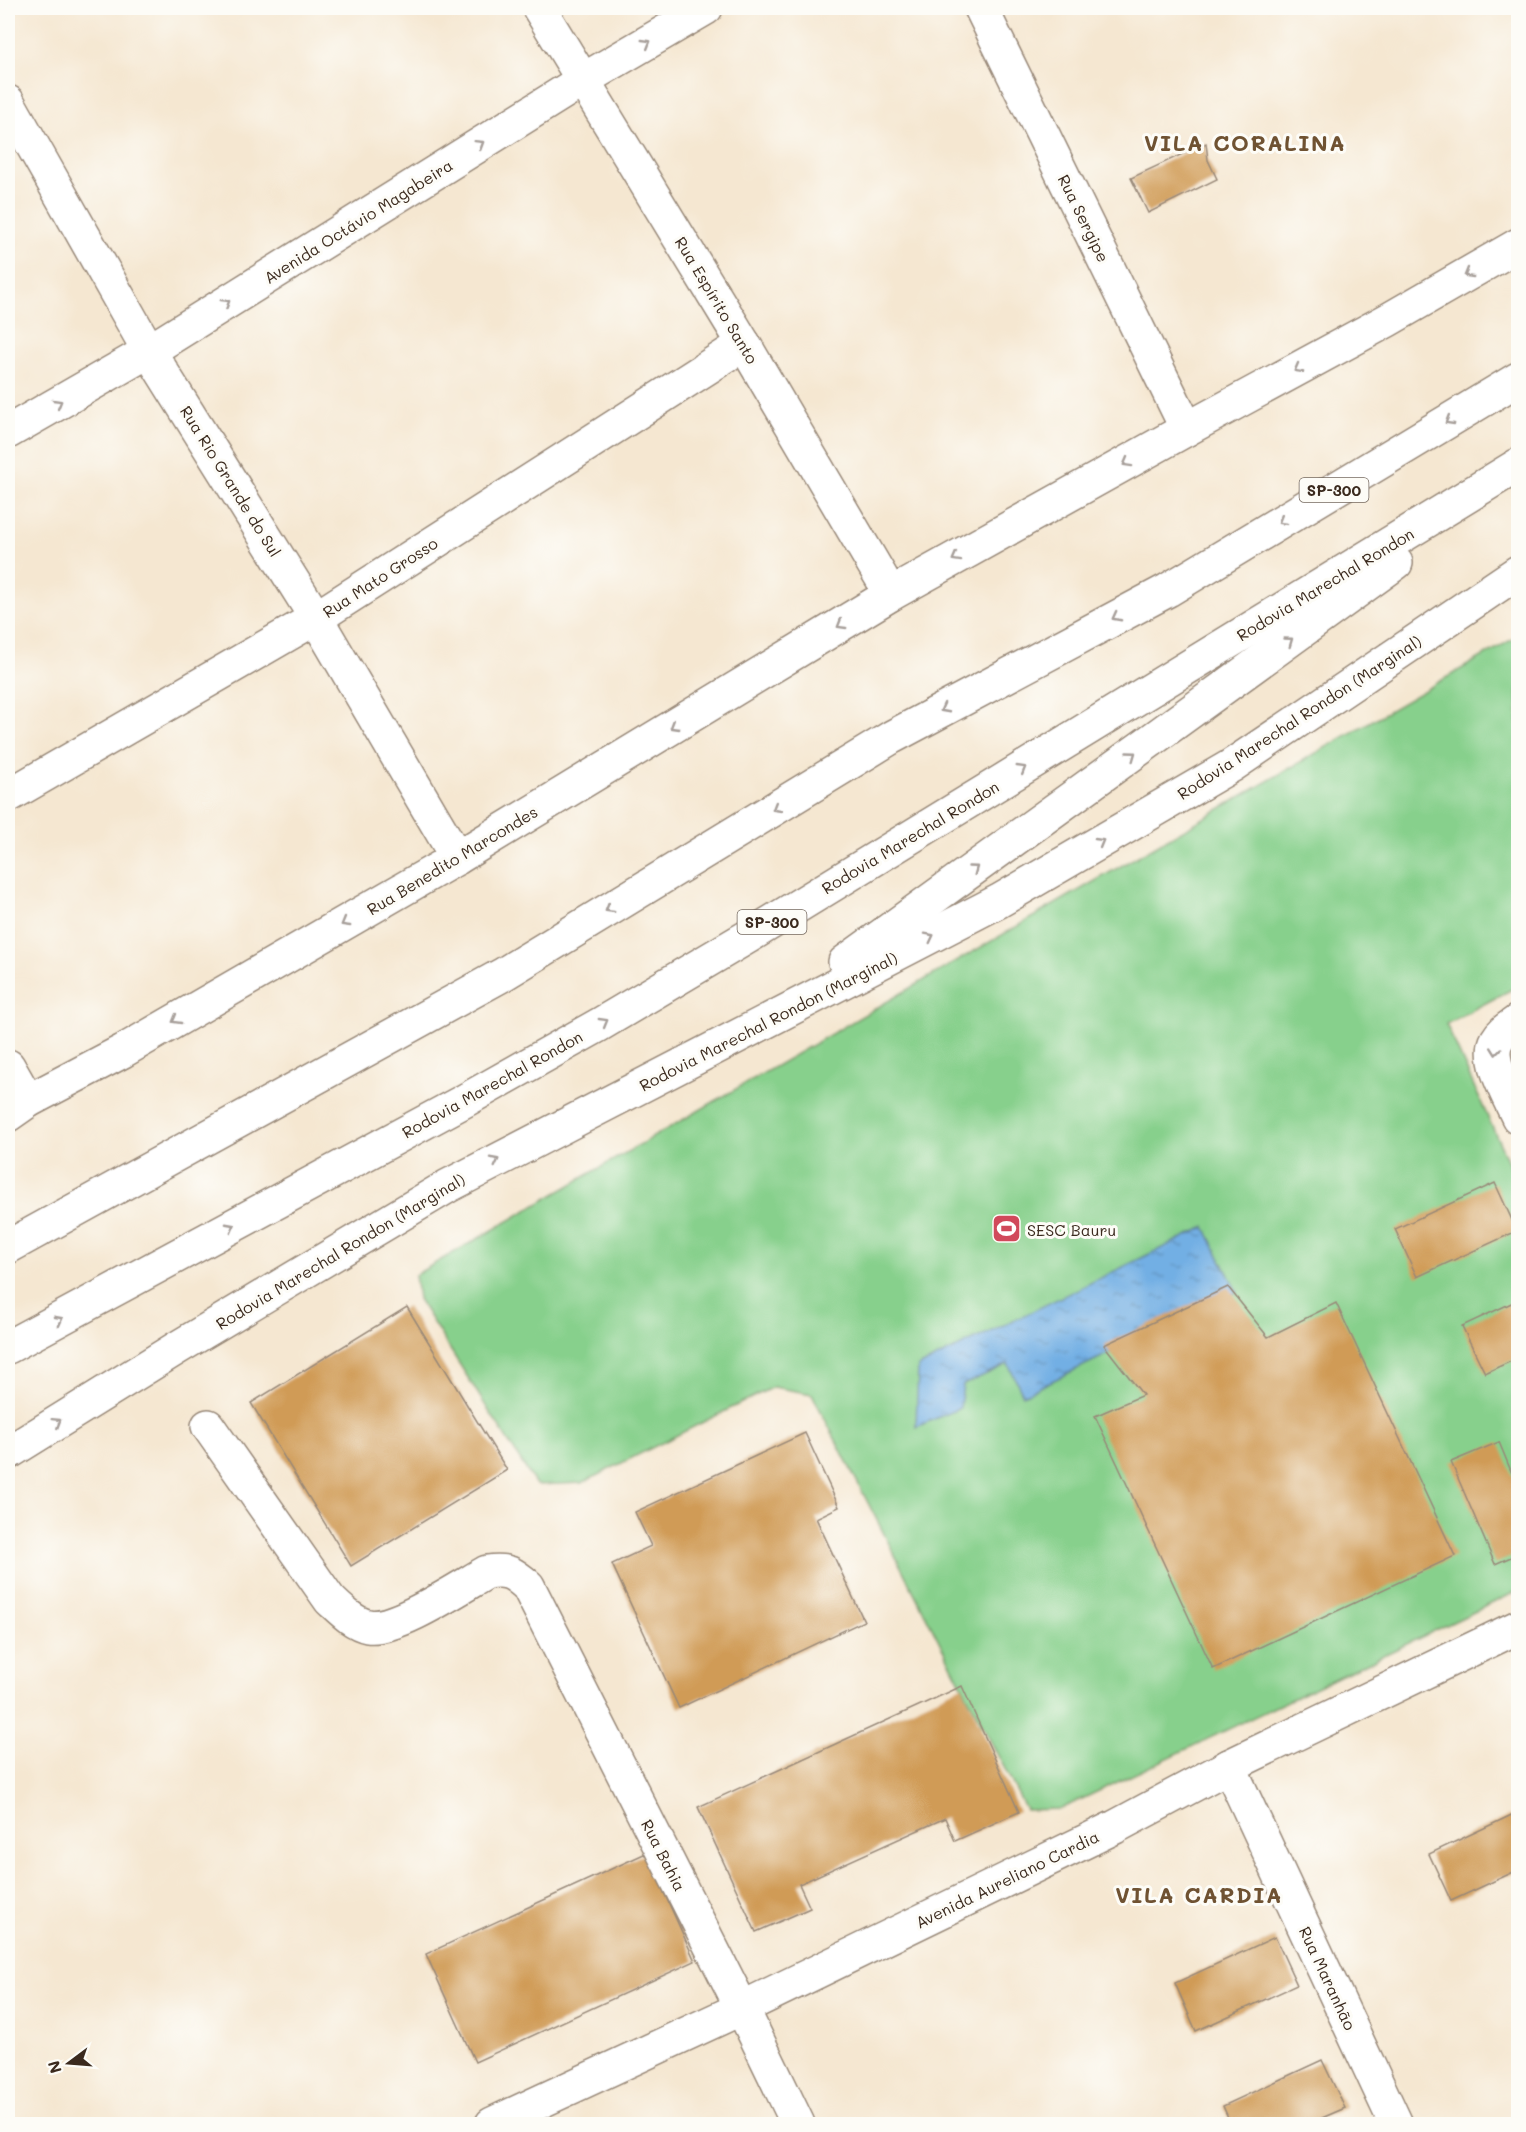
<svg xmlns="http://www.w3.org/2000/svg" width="1526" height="2132" viewBox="0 0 1526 2132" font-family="Mali,sans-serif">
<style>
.green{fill:#87d08c;stroke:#617d55;stroke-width:1.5}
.water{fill:url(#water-ripples);stroke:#566c81;stroke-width:1.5}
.building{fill:#d09b56}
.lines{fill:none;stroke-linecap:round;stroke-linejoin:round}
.street-casing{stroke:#988878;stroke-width:36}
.secondary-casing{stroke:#988878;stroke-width:36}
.highway-casing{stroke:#988878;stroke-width:36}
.street{stroke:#fff;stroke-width:33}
.secondary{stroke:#fff;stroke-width:33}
.highway{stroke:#fff;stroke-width:33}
.oneway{stroke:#a79f9a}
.labels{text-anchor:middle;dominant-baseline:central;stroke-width:6;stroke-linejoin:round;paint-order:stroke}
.shield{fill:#fdfcf7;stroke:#75695f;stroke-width:1.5}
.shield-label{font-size:15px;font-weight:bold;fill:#3b2a1e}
.street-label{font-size:16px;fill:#3b2a1e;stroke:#fdfcf7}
.poi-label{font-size:16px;fill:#3b2a1e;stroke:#fdfcf7;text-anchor:start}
.district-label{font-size:22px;font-weight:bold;letter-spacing:1.5px;fill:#6f5232;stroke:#fdfcf7}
</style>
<defs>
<pattern id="water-ripples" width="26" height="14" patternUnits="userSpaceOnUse" patternTransform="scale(1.5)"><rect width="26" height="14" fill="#72afe4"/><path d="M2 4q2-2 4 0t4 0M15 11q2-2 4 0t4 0" fill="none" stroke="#5f8fb8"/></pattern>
</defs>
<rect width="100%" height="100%" fill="#fdfcf7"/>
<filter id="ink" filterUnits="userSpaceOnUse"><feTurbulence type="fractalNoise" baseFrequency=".0167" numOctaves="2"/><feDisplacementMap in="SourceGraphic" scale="12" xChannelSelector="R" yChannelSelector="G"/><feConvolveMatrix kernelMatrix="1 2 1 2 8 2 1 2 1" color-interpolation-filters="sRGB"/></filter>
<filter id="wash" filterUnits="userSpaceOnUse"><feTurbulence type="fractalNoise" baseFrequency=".008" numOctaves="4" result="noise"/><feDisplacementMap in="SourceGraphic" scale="24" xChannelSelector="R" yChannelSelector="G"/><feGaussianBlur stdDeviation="1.35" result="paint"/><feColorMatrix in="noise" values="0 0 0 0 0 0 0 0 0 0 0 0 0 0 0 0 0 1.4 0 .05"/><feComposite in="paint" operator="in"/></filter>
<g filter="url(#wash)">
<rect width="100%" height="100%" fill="#f5e7d1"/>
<!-- green -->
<path class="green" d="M1518,636V986L1446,1024L1518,1184V1591L1061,1809L1026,1810L812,1394L773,1387L582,1483L536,1485L418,1299L415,1275Z"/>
<!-- water -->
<path class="water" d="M1205,1227L1237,1292L1023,1395L1008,1364L963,1385L960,1408L916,1427L918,1367Z"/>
<g id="blocks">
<!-- building -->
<g class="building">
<path d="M1206,143L1208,160L1217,179L1148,213L1131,178Z"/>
<path d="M1495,1183L1517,1231L1417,1277L1395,1229Z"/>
<path d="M1228,1287L1268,1337L1336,1303L1455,1556L1213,1669L1095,1416L1143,1395L1104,1345Z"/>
<path d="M1518,1300V1358L1485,1373L1462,1326Z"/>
<path d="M407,1307L507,1470L351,1566L251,1403Z"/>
<path d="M805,1433L839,1507L816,1518L864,1621L679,1708L612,1564L651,1546L635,1512Z"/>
<path d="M1499,1442L1518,1488V1554L1495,1564L1451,1462Z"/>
<path d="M962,1686L1019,1812L955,1841L945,1818L799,1884L810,1908L756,1932L698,1807Z"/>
<path d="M1518,1812V1870L1451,1901L1429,1854Z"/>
<path d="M646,1853L695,1961L475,2062L426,1954Z"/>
<path d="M1275,1937L1297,1985L1196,2031L1175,1983Z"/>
<path d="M1322,2060L1345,2108L1308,2124H1231L1223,2106Z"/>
</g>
</g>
</g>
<g filter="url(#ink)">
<use href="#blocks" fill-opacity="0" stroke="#988878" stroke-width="1.5"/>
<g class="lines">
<defs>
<g id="street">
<path d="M539,8L744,344L891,594"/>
<path d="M981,8L1187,429"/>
<path d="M8,102L149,351L316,618L457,858"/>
<path d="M8,432L149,351L583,80L706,8"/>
<path d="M8,796L316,618L744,344"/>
<path d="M1518,1021C1510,1027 1502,1031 1497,1040C1486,1059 1510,1099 1518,1117"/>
<path d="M8,1066L28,1101"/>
<path d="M208,1426L330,1600C341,1610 353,1623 368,1626C396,1631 462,1586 487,1572C508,1569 513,1573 528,1586L742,2008L798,2124"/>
<path d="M1229,1766L1396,2124"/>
</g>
<path id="secondary" d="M492,2124L742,2008L1115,1827L1229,1766L1518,1627"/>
<g id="highway">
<path d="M845,962L1396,563"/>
<path d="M8,1115L28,1101L123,1051L457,858L891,594L1187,429L1388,320L1518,245"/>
<path d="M8,1247L502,975L892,737L1168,590L1518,379"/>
<path d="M8,1347L464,1101L599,1025L749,936L1518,465"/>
<path d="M8,1453L177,1348L448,1186L999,901L1231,766L1518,572"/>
</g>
</defs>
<!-- street casing -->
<use href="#street" class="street-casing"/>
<!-- secondary casing -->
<use href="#secondary" class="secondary-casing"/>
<!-- highway casing -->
<use href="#highway" class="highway-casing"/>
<!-- street -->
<use href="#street" class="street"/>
<!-- secondary -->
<use href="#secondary" class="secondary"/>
<!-- highway -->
<use href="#highway" class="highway"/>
</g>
<!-- one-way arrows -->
<defs><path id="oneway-chevron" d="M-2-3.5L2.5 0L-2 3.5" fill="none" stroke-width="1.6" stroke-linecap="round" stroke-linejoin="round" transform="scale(1.5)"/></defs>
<g class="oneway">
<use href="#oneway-chevron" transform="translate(647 43) rotate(-31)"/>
<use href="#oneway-chevron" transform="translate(480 144) rotate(-32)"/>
<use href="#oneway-chevron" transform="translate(1468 274) rotate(150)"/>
<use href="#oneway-chevron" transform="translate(226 303) rotate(-32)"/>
<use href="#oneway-chevron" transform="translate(1298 369) rotate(151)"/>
<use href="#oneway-chevron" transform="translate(58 403) rotate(-30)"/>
<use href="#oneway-chevron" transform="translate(1449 421) rotate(149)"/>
<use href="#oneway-chevron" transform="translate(1127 463) rotate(151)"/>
<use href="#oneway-chevron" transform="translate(1282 521) rotate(149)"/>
<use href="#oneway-chevron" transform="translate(956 558) rotate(151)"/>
<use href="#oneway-chevron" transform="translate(1116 617) rotate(152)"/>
<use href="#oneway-chevron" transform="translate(841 625) rotate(149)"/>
<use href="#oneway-chevron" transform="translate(1289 641) rotate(-36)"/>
<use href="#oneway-chevron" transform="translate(944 709) rotate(152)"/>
<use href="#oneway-chevron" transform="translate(674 726) rotate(149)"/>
<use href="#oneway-chevron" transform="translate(1132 755) rotate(-36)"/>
<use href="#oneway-chevron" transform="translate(1022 769) rotate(-31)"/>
<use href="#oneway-chevron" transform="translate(776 808) rotate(149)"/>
<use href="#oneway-chevron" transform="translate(1100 842) rotate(-30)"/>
<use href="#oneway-chevron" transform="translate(974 869) rotate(-36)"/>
<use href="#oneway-chevron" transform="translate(609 909) rotate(149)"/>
<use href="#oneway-chevron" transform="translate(345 923) rotate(150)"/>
<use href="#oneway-chevron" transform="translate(930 937) rotate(-27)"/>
<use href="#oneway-chevron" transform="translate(176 1020) rotate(150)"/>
<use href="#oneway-chevron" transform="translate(604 1022) rotate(-30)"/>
<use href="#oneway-chevron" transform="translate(1496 1051) rotate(96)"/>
<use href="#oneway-chevron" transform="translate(495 1161) rotate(-27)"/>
<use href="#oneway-chevron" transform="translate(231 1227) rotate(-28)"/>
<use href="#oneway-chevron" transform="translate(59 1320) rotate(-28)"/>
<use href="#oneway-chevron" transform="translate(57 1422) rotate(-32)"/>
</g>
</g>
<!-- icons -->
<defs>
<symbol id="stadium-square" viewBox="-11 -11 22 22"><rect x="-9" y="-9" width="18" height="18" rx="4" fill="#d1495b" stroke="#fdfcf7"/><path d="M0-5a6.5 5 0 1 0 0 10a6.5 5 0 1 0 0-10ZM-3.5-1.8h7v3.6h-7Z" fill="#fff"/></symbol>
</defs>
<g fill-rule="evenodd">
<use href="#stadium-square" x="990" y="1212" width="33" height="33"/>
</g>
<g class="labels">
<!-- shield labels -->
<g class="shield">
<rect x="1299.5" y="478" width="69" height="24" rx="4.5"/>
<rect x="737.5" y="910" width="69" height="24" rx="4.5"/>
</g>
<g class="shield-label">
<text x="1334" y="490">SP-300</text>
<text x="772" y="922">SP-300</text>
</g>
<!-- street labels -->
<g class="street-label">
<text transform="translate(1084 218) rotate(64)">Rua Sergipe</text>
<text transform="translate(358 221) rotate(-32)">Avenida Octávio Magabeira</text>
<text transform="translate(717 300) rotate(59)">Rua Espírito Santo</text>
<text transform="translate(231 481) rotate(58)">Rua Rio Grande do Sul</text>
<text transform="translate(380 577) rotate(-33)">Rua Mato Grosso</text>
<text transform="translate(1325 584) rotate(-31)">Rodovia Marechal Rondon</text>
<text transform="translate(1299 717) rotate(-33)">Rodovia Marechal Rondon (Marginal)</text>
<text transform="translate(910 837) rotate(-31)">Rodovia Marechal Rondon</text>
<text transform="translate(452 860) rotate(-31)">Rua Benedito Marcondes</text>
<text transform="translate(768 1021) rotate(-27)">Rodovia Marechal Rondon (Marginal)</text>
<text transform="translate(492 1084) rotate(-29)">Rodovia Marechal Rondon</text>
<text transform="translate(340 1251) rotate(-31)">Rodovia Marechal Rondon (Marginal)</text>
<text transform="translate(664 1855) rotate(63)">Rua Bahia</text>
<text transform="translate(1007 1879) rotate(-26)">Avenida Aureliano Cardia</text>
<text transform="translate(1328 1978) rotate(65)">Rua Maranhão</text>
</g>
<!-- poi labels -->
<g class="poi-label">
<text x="1027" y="1229">SESC Bauru</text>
</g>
<!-- district labels -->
<g class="district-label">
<text x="1245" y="142">VILA CORALINA</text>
<text x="1199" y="1894">VILA CARDIA</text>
</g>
</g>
<!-- margin -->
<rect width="1526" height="2132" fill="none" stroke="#fdfcf7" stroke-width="30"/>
<!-- north arrow -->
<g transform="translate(69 2063) rotate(254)" stroke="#fdfcf7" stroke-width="4.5" paint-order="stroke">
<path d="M0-4.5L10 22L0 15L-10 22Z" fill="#3b2a1e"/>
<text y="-9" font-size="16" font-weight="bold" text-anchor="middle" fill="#3b2a1e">N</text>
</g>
</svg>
